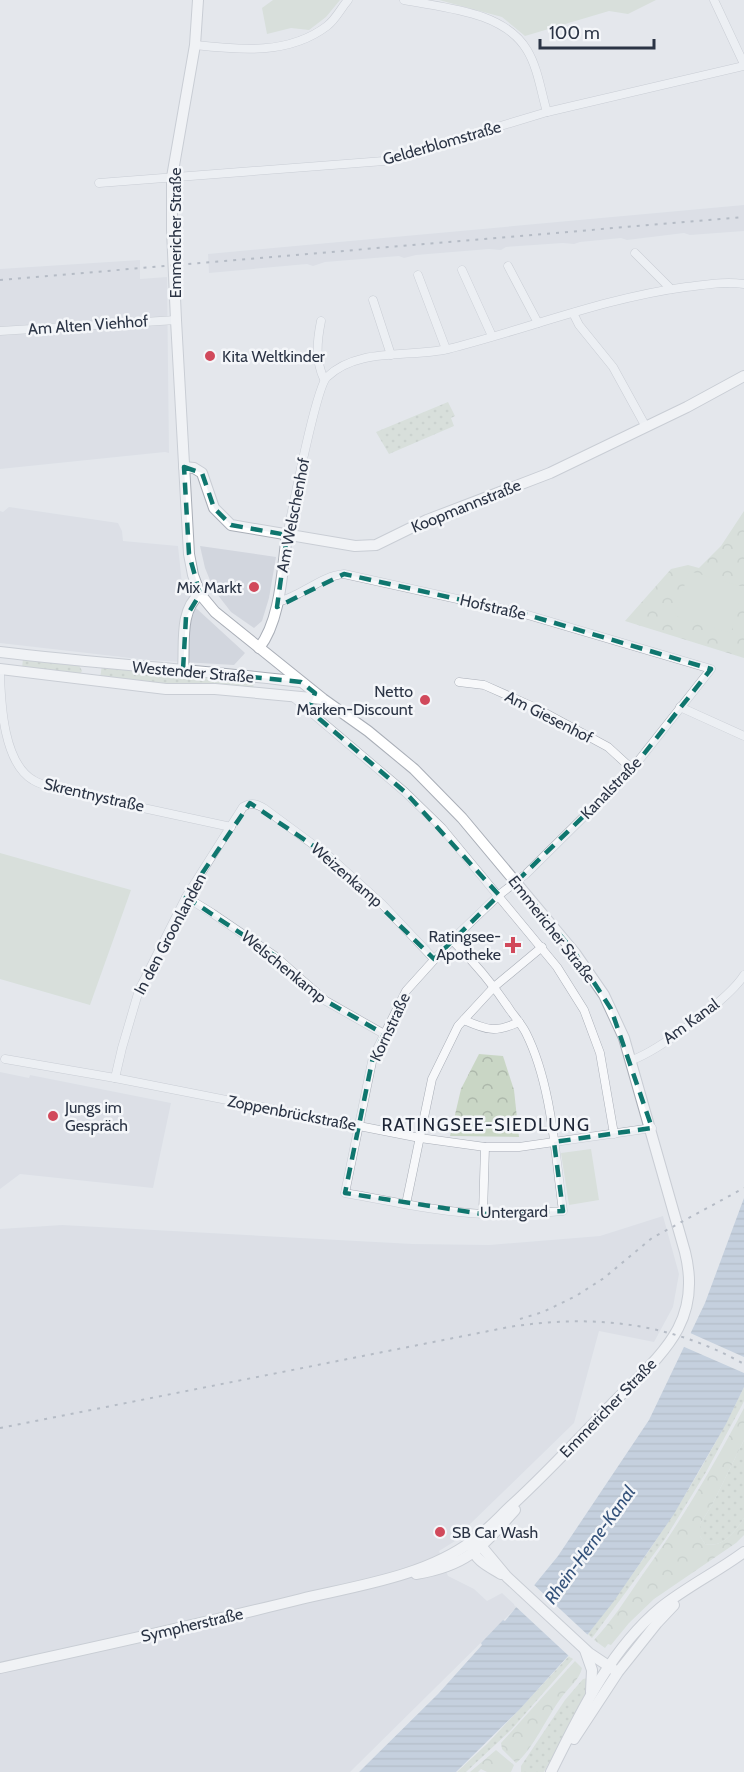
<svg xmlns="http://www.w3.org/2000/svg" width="744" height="1772" viewBox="0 0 744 1772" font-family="Cabin,sans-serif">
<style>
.built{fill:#d2d6de}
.grass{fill:url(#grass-dots)}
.forest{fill:url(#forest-crowns)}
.garden{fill:#c9d6c5}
.water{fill:url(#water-rules)}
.pier{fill:#e4e7ec}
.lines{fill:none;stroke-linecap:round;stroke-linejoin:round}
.street-casing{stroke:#a9aeb7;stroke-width:9}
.secondary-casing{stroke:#a9aeb7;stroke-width:12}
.street{stroke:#f7f8fa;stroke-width:8}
.secondary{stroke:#fff;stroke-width:10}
.rail{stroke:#7d8696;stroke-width:2;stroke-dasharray:3 6;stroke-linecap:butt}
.marked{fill:none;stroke:#0f766e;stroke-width:4.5;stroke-dasharray:12 8;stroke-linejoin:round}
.poi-dot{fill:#d1495b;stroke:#f4f6f9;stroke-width:2}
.labels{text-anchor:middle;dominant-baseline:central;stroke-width:5;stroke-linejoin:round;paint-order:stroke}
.street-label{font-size:16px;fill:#2b3445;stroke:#f4f6f9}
.poi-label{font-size:16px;fill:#2b3445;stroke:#f4f6f9;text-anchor:start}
.neighbourhood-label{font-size:18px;letter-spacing:1.5px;fill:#1d2536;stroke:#f4f6f9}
.water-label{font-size:18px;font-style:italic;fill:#34527a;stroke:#f4f6f9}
</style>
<defs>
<pattern id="grass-dots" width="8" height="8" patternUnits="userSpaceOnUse" patternTransform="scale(1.5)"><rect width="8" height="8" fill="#c9d6c5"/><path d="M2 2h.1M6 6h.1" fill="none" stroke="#adb8ab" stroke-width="1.8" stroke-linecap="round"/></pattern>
<pattern id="forest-crowns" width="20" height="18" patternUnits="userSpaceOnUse" patternTransform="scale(1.5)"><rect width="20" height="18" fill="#c9d6c5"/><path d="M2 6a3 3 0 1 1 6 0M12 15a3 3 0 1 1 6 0" fill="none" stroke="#adb8ab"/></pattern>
<pattern id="water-rules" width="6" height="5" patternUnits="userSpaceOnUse" patternTransform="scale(1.5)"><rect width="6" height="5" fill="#9fb4cc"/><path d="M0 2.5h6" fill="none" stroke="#8293a7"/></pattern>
</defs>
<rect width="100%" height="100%" fill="#e4e7ec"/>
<!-- built -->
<g class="built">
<path d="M744,205V231L690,235L684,233L627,240L621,238L580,242L574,244L563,243L506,247L501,250L489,249L416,255L404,258L399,256L325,262L313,266L307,264L209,273L208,254Z"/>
<path d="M140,260V279L167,277L169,453L165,452L0,469V269Z"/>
<path d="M9,507L118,523L122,531L123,541L178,546L182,584L196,608L245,653L234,665L148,660L0,643V511L3,512Z"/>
<path d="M200,546L276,557L269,598L262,621L254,628L231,612L214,590L205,568Z"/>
<path d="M0,1072L29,1078L30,1075L171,1103L153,1188L20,1174L0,1189Z"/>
<path d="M663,1216L679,1274L673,1307L654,1342L599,1331L574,1423L467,1527L460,1538L439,1551L448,1576L474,1589L487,1601L502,1593L517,1607L350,1772H0V1229L62,1225L413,1244L489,1245L600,1236Z"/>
</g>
<!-- grass -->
<g class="grass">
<path d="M448,402L455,416L451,418L454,426L389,454L376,432Z"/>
<path d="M23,659L79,665L82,671L80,674L22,668Z"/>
<path d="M102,665L254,680L253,689L100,679Z"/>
<path d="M744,1387V1401L741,1407L706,1472L665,1539L592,1638L588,1634C648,1557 702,1475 744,1387Z"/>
<path d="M744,1440V1518C736,1531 722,1549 705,1544L700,1536V1524L712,1505Z"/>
<path d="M569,1656L573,1659L511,1730L466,1772H457L488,1743Z"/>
<path d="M589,1678L588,1692L544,1772H521V1766L565,1700L583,1679Z"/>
</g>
<!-- forest -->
<g class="forest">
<path d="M744,511V658L625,621L671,569L688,565L699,568L721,546Z"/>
<path d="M479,1054L503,1056L514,1090L519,1137L450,1136L461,1089Z"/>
<path d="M744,1408V1440L712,1505L700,1524V1536L705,1544C722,1549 736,1531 744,1518V1535L736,1543L654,1599L629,1623L611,1645L608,1644L605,1648L594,1640C612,1621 626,1599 641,1577C680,1523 713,1467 744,1408Z"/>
<path d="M575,1661L582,1668C580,1679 568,1688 561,1698C548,1715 532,1751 516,1763L502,1749L501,1743Z"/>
<path d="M496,1750L514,1765L511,1772H487L481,1769L478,1772H470Z"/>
</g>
<!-- garden -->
<g class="garden">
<path d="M273,0H340L326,17L309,30L291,28L267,34L262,8Z"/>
<path d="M439,0H656L628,14L609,11L525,36L502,17Z"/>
<path d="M689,571L743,587L731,633L675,616Z"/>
<path d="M0,853L131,890L90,1005L0,979Z"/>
<path d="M591,1149L599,1200L569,1205L561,1153Z"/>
</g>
<!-- water -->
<path class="water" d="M744,1198V1387L726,1424L674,1514L614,1601L588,1634L519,1710L456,1772H359L438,1694L482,1645L481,1643L503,1620L505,1621L558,1556L649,1420L705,1303Z"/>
<!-- pier -->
<g class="pier">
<path d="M688,1332L744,1357V1373L682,1346Z"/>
<path d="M532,1583L590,1637L571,1658L514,1605Z"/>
</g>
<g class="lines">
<defs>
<g id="street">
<path d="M404,0C444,8 504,11 527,50C538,68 541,92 547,112"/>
<path d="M714,0L744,64"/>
<path d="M195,45C240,50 289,55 327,26C336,19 341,8 348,0"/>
<path d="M99,183L384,161L547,112L744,66"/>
<path d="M635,253L671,289"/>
<path d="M508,266L538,323"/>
<path d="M462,270L492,336"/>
<path d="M418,275L446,349"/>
<path d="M373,300L391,355"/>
<path d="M573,313L579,325L613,367L646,427"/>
<path d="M321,321C317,341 315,360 324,379"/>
<path d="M0,331L176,320"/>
<path d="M287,535C292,512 316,387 327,377C358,347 409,358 448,349C528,329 604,298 686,287C705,285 724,281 744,284"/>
<path d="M277,602C301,597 320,576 344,574L521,613L711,669L632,769L526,874L499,895L452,940L406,991L373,1057L345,1193C391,1201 437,1212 484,1214C510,1215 537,1213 563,1211C555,1154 552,1085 526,1033C522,1025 515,1017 510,1010C493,984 474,962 452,940"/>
<path d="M0,675C1,706 4,763 33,780C41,785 51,787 60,790L231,827"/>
<path d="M459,682L484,685L536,708L608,747L632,769"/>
<path d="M293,697L405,792L442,828L557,967L584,1010L600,1053L614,1134"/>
<path d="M680,707L744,736"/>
<path d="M186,897L212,913L275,956L326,1001L384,1034"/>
<path d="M464,1020C487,1030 495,1033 519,1022"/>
<path d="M5,1059L115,1078L420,1138L485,1147H519L652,1128"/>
<path d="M632,1060C658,1051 730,998 744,975"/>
<path d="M115,1078L122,1048L139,990L186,897L243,807C252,802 257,804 265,809L330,857L382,904L434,959"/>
<path d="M406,1204L432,1079L458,1026L494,987L542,947"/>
<path d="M483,1214L485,1147"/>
</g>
<g id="secondary">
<path d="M184,467L194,468L202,473L214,508L231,525L355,546L376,545L427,520L550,473L687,407L744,376"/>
<path d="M259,648C281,620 282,570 287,535"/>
<path d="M0,652C100,664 201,670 301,682"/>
<path d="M0,669L166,689H215L322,699"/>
<path d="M183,670C185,645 179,610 200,594"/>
<path d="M471,1542L482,1547L507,1577L589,1653L613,1669"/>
<path d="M472,1547C475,1561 490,1567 501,1574"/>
<path d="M416,1574C467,1566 482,1547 515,1510"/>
<path d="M585,1650L592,1670L591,1692"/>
<path d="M0,1668C101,1646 201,1624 301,1599C356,1586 426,1576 472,1541C487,1531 499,1517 512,1505C548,1472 581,1436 614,1402C660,1355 703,1324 685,1252L624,1038L604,995L575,953L462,818L414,769L368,731L323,699L215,612L200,594L193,575L189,554L176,320L172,230V177L195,45L198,0"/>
<path d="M574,1739L618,1672L657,1623L674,1605"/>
<path d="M551,1772C580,1714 609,1651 660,1608C686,1587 717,1572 744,1552"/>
</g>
</defs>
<!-- street casing -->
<use href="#street" class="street-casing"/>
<!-- secondary casing -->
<use href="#secondary" class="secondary-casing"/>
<!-- street -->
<use href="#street" class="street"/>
<!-- secondary -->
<use href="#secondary" class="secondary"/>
<!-- rail -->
<g class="rail">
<path d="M0,280L744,217"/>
<path d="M520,1319L543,1312L576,1296L604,1278L652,1238L744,1188"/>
<path d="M0,1428L509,1327C593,1314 669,1322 744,1364"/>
</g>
</g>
<!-- marked area -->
<path d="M0 0H744V1772H0ZM184,467L202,473L214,508L231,525L287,535L277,607L344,574L521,613L711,669L632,769L516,882L575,953L611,1009L652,1128L554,1142L563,1211L483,1214L345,1193L373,1057L384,1034L326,1001L275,956L186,897L250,803L330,857L434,959L499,895L405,792L309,710L315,693L301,682L183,670L186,617L200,594L189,554Z" fill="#e4e7ec" fill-opacity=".55" fill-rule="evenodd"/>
<path class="marked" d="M184,467L202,473L214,508L231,525L287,535L277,607L344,574L521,613L711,669L632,769L516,882L575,953L611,1009L652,1128L554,1142L563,1211L483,1214L345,1193L373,1057L384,1034L326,1001L275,956L186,897L250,803L330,857L434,959L499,895L405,792L309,710L315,693L301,682L183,670L186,617L200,594L189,554Z"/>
<!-- markers -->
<g class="poi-dot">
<circle cx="210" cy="356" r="6"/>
<circle cx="254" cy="587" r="6"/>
<circle cx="425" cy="700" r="6"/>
<path d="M510 936h6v6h6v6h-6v6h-6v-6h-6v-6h6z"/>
<circle cx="53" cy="1116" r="6"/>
<circle cx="440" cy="1532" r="6"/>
</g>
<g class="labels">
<!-- street labels -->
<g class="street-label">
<text transform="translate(442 143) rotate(-16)">Gelderblomstraße</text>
<text transform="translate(175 233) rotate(-90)">Emmericher Straße</text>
<text transform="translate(88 325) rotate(-4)">Am Alten Viehhof</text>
<text transform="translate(466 506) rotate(-22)">Koopmannstraße</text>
<text transform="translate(293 515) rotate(-79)">Am Welschenhof</text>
<text transform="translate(493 607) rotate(13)">Hofstraße</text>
<text transform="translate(193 672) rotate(5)">Westender Straße</text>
<text transform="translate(549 717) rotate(27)">Am Giesenhof</text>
<text transform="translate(611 788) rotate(-46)">Kanalstraße</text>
<text transform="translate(94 795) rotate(13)">Skrentnystraße</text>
<text transform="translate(347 875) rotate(41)">Weizenkamp</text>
<text transform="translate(552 929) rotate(52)">Emmericher Straße</text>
<text transform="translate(170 934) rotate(-62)">In den Groonlanden</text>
<text transform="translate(284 967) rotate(39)">Welschenkamp</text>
<text transform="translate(691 1021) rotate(-36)">Am Kanal</text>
<text transform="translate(390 1027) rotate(-65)">Kornstraße</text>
<text transform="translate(292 1113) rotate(11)">Zoppenbrückstraße</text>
<text transform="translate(514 1212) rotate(-1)">Untergard</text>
<text transform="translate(608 1408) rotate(-46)">Emmericher Straße</text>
<text transform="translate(192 1625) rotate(-13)">Sympherstraße</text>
</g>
<!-- poi labels -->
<g class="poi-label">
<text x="222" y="356">Kita Weltkinder</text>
<text x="242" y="587" text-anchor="end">Mix Markt</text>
<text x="413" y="691" text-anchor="end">Netto<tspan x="413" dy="18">Marken-Discount</tspan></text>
<text x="501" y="936" text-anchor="end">Ratingsee-<tspan x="501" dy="18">Apotheke</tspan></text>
<text x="65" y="1107">Jungs im<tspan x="65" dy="18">Gespräch</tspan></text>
<text x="452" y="1532">SB Car Wash</text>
</g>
<!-- neighbourhood labels -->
<g class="neighbourhood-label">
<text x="486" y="1125">RATINGSEE-SIEDLUNG</text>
</g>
<!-- water labels -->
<g class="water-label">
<text transform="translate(590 1545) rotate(-54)">Rhein-Herne-Kanal</text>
</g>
</g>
<!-- scale -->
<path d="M540 39v9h114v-9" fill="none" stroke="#2b3445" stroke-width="3"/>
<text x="549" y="39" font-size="18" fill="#2b3445" stroke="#f4f6f9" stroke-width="4.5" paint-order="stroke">100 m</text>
</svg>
